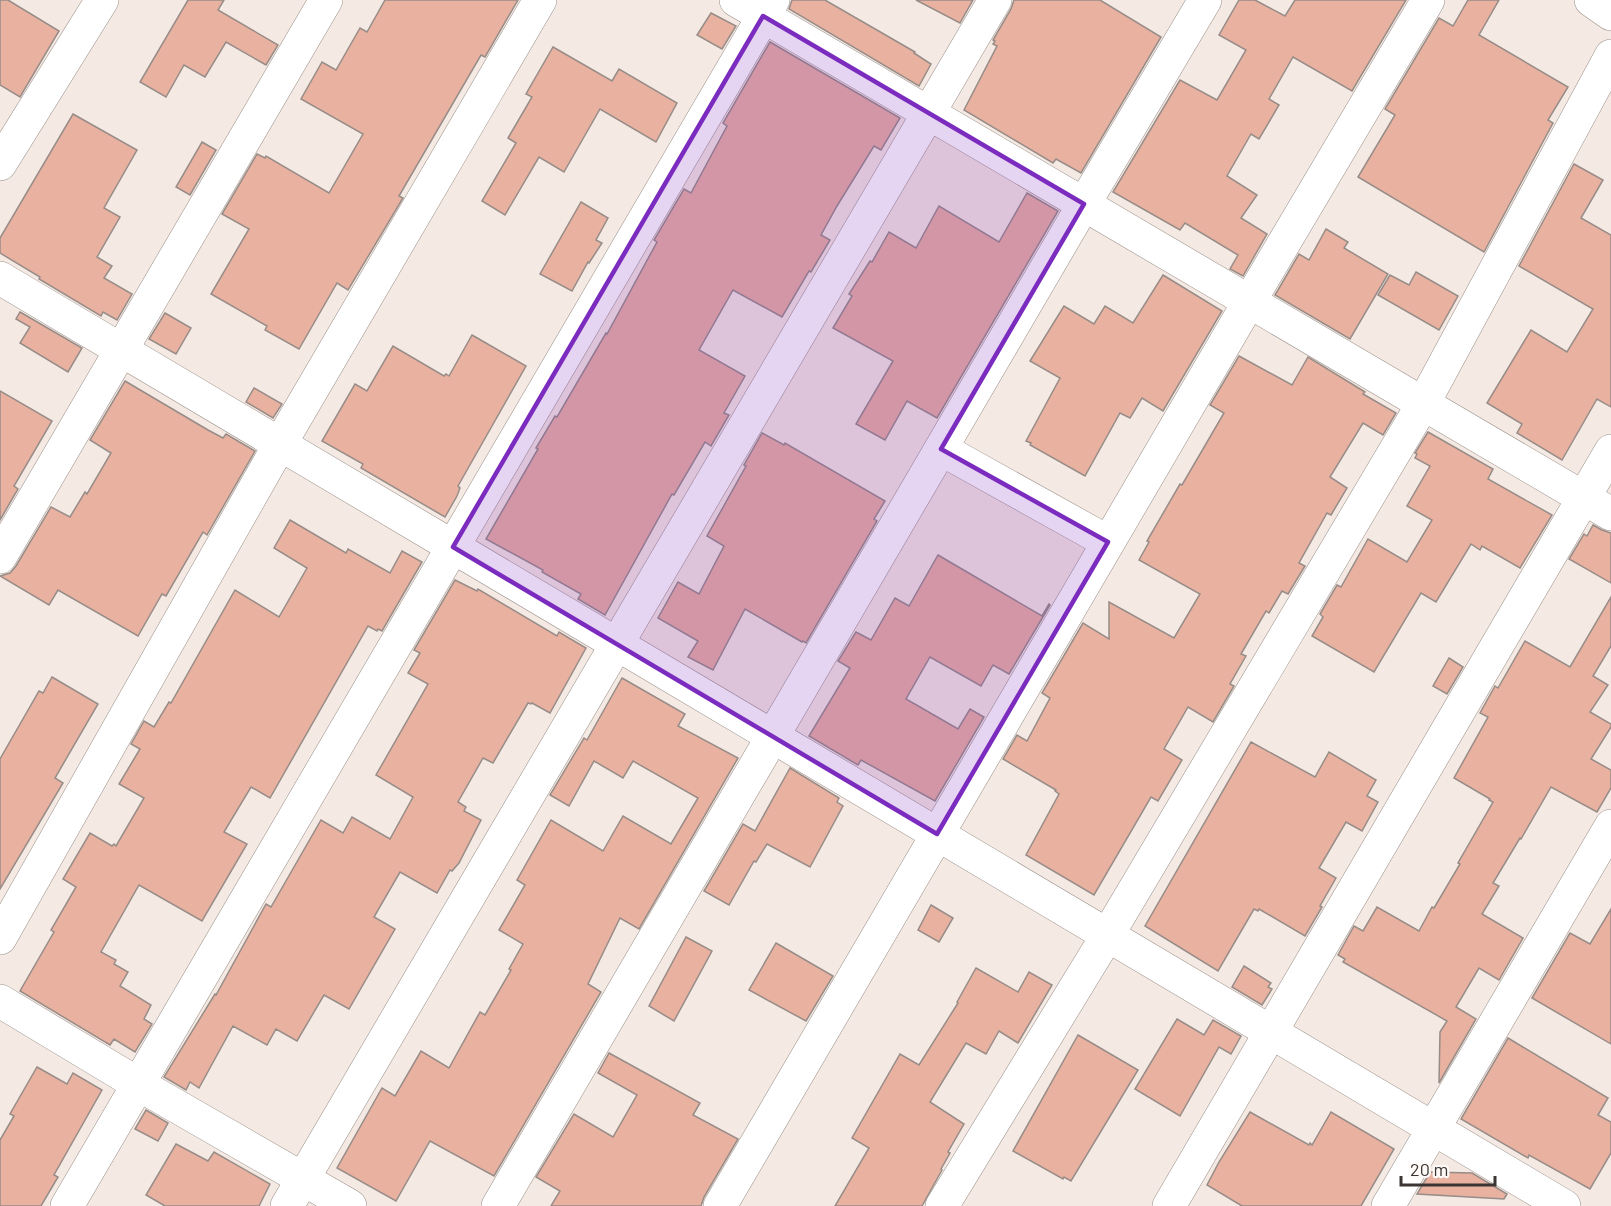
<svg xmlns="http://www.w3.org/2000/svg" width="1611" height="1206" viewBox="0 0 1611 1206" font-family="Barlow,sans-serif">
<style>
.building{fill:#e8b1a0;stroke:#978c88;stroke-width:1.5}
.lines{fill:none;stroke-linecap:round;stroke-linejoin:round}
.minor-casing{stroke:#998f89;stroke-width:34}
.minor{stroke:#fff;stroke-width:33}
.marked{fill:#7b2cbf;fill-opacity:0.2;stroke:#7b2cbf;stroke-width:4.5;stroke-linejoin:round}
</style>
<rect width="100%" height="100%" fill="#f5eae3"/>
<!-- building -->
<g class="building">
<path d="M0,0H8L59,31L20,97L0,85Z"/>
<path d="M188,0H224L218,10L278,45L266,65L226,42L205,77L184,65L166,97L140,82Z"/>
<path d="M385,0H518L485,57L481,55L399,196L403,198L348,290L337,283L299,349L265,330L267,326L211,294L249,229L222,214L257,154L265,158L266,156L329,193L363,134L301,99L322,62L336,70L360,28L367,32Z"/>
<path d="M792,0H825L915,52L914,53L931,64L919,86L789,9Z"/>
<path d="M916,0H973L960,23Z"/>
<path d="M1014,0H1100L1161,37L1081,173L1056,159L1053,163L964,110L997,46L993,44L995,41L993,40L1011,9Z"/>
<path d="M1239,0H1255L1285,16L1295,0H1406L1352,91L1293,57L1269,99L1279,105L1259,139L1251,134L1227,176L1257,195L1241,218L1267,234L1243,276L1230,269L1238,255L1185,223L1180,230L1113,192L1180,80L1217,100L1246,50L1219,35Z"/>
<path d="M1468,0H1499L1479,35L1568,87L1548,120L1553,123L1484,252L1358,177L1395,115L1385,109L1439,18L1453,26Z"/>
<path d="M711,13L736,26L722,49L697,35Z"/>
<path d="M770,42L900,118L881,150L874,146L837,206L821,235L830,240L811,272L809,271L782,317L733,290L699,350L745,376L724,413L729,415L711,446L705,442L674,495L672,494L605,615L578,599L581,594L542,572L543,570L486,539L538,449L536,448L555,416L557,417L606,333L607,334L657,242L654,240L684,189L691,193L727,126L723,123Z"/>
<path d="M553,47L612,81L619,69L677,103L656,142L600,109L564,172L539,157L505,215L482,201L516,143L508,138L532,97L526,94Z"/>
<path d="M73,114L137,150L104,208L120,217L97,257L112,266L104,278L132,294L117,320L103,312L101,316L39,279L40,277L0,253V238Z"/>
<path d="M202,142L216,150L190,195L176,187Z"/>
<path d="M1574,164L1603,180L1581,218L1611,235V407L1597,399L1562,460L1517,433L1522,424L1487,403L1531,330L1567,352L1593,309L1519,266Z"/>
<path d="M1027,193L1058,211L937,418L907,401L885,440L856,424L893,361L833,328L852,296L849,294L870,261L872,262L889,232L916,248L939,206L999,242Z"/>
<path d="M581,202L608,218L596,240L602,243L589,263L588,262L572,291L540,274Z"/>
<path d="M1326,229L1348,242L1344,248L1388,274L1350,339L1275,295L1299,254L1309,260Z"/>
<path d="M1416,272L1458,296L1439,330L1378,295L1390,275L1409,285Z"/>
<path d="M1163,275L1222,311L1163,411L1142,398L1130,418L1120,413L1085,476L1030,445L1031,443L1026,441L1060,378L1030,361L1064,306L1094,324L1105,306L1133,323Z"/>
<path d="M20,312L82,348L68,372L20,343L30,327L16,319Z"/>
<path d="M165,313L191,328L176,354L149,339Z"/>
<path d="M472,335L526,366L458,486L460,488L457,496L445,517L361,468L363,464L322,441L355,384L367,391L393,346L444,376L446,374L449,376Z"/>
<path d="M1239,356L1292,385L1308,357L1365,392L1363,394L1396,413L1383,435L1363,423L1330,477L1347,488L1331,515L1327,513L1299,563L1305,566L1288,594L1282,591L1269,613L1266,611L1241,654L1246,656L1230,684L1234,686L1213,722L1188,707L1164,749L1182,760L1158,801L1151,797L1094,895L1026,855L1059,794L1055,791L1056,790L1003,759L1017,735L1027,741L1050,698L1042,693L1083,623L1109,639V602L1174,638L1200,594L1139,560L1149,542L1147,541L1180,484L1182,485L1224,413L1210,405Z"/>
<path d="M125,381L208,430L223,438L226,434L255,451L207,535L203,532L166,596L162,594L138,636L58,590L49,605L0,576L10,573L16,566L51,507L70,517L85,492L87,494L111,453L90,440Z"/>
<path d="M254,388L282,404L273,418L246,402Z"/>
<path d="M0,391L52,421L14,486L18,489L0,520Z"/>
<path d="M1428,432L1493,469L1488,479L1552,515L1520,568L1482,546L1480,550L1471,544L1436,602L1421,593L1374,672L1312,636L1323,617L1320,614L1337,585L1341,587L1368,539L1407,562L1432,520L1407,506L1430,466L1415,458L1417,454L1415,453Z"/>
<path d="M762,433L784,445L785,443L885,501L874,519L877,521L806,643L803,641L802,642L745,609L713,670L688,657L698,641L658,618L678,582L699,594L724,546L707,536L746,466L744,465Z"/>
<path d="M290,520L346,553L348,549L390,573L402,551L422,562L382,631L378,629L377,631L368,626L270,798L251,787L224,832L247,844L202,921L139,885L101,952L116,960L114,964L128,972L120,986L151,1005L144,1019L152,1024L135,1052L114,1039L110,1045L20,991L54,932L51,930L76,887L63,879L90,833L112,846L114,844L116,846L144,798L119,784L140,749L131,744L144,721L154,727L169,702L171,703L235,590L279,617L307,568L274,548Z"/>
<path d="M1593,525L1602,530L1611,533V583L1569,559L1584,534L1587,536Z"/>
<path d="M938,555L1042,616L1049,604L1050,605L1009,674L993,665L981,686L930,657L906,699L958,729L970,709L984,717L935,801L861,760L858,765L809,736L850,668L838,661L856,632L871,640L895,598L909,606Z"/>
<path d="M455,580L477,591L478,589L557,636L559,632L586,648L550,713L532,703L531,704L528,703L493,763L483,758L458,802L466,807L464,811L481,820L459,863L452,871L450,870L437,893L400,872L374,917L395,929L349,1009L324,995L297,1041L276,1029L267,1045L233,1026L199,1088L190,1082L186,1090L164,1077L215,994L216,995L266,904L271,907L321,820L343,833L352,817L390,839L413,797L376,775L428,684L408,673L420,653L414,650Z"/>
<path d="M1611,597V646L1593,676L1608,685L1590,712L1611,724V727L1591,759L1611,770V788L1597,812L1551,787L1521,839L1520,838L1493,883L1499,886L1482,914L1523,938L1499,980L1479,968L1456,1007L1476,1019L1439,1083L1440,1032L1447,1021L1343,962L1345,959L1338,955L1354,926L1363,931L1377,907L1419,931L1432,907L1434,908L1460,864L1458,863L1493,802L1489,800L1490,799L1454,778L1488,717L1480,713L1495,686L1498,688L1525,641L1570,667Z"/>
<path d="M1449,658L1463,667L1447,694L1433,686Z"/>
<path d="M52,677L98,704L55,778L63,783L0,889V759L39,691L43,693Z"/>
<path d="M622,678L685,714L678,726L738,758L639,929L620,918L588,984L601,992L494,1176L430,1141L396,1201L337,1168L382,1088L395,1096L421,1051L449,1068L480,1012L485,1015L511,970L509,969L523,944L499,930L525,885L517,880L551,820L603,851L623,816L671,844L698,798L633,761L623,778L594,761L569,806L550,795L584,738L587,740Z"/>
<path d="M1251,742L1315,777L1329,752L1376,780L1367,796L1378,802L1362,831L1346,822L1319,868L1336,878L1320,906L1322,907L1305,936L1259,909L1258,911L1254,909L1218,971L1145,926Z"/>
<path d="M790,768L839,798L837,802L843,806L810,867L767,844L756,862L754,861L729,905L704,891L743,824L755,831Z"/>
<path d="M931,905L953,918L939,942L918,930Z"/>
<path d="M1611,909V1044L1532,998L1570,933L1590,944Z"/>
<path d="M686,937L712,951L674,1021L649,1006Z"/>
<path d="M776,943L833,976L806,1021L749,990Z"/>
<path d="M1244,966L1271,983L1268,987L1272,989L1262,1005L1232,987Z"/>
<path d="M976,968L1018,992L1029,972L1052,985L1018,1043L999,1031L986,1054L966,1043L930,1102L964,1124L948,1152L950,1153L941,1169L942,1170L922,1206H835L869,1148L852,1138L900,1054L919,1065L958,1003L957,1002Z"/>
<path d="M1177,1019L1204,1035L1213,1020L1241,1036L1231,1054L1219,1047L1180,1116L1135,1089Z"/>
<path d="M1078,1035L1138,1070L1071,1181L1064,1177L1063,1179L1013,1151Z"/>
<path d="M1508,1038L1608,1098L1598,1115L1611,1122V1153L1590,1189L1529,1155L1528,1158L1461,1119Z"/>
<path d="M609,1053L700,1103L693,1115L738,1139L704,1197L701,1206H551L560,1191L536,1177L574,1114L613,1137L637,1095L598,1073Z"/>
<path d="M37,1067L67,1084L73,1073L102,1090L54,1175L58,1177L41,1206H0V1140L14,1116L10,1114Z"/>
<path d="M146,1110L168,1123L158,1141L135,1129Z"/>
<path d="M1250,1112L1309,1145L1310,1143L1312,1145L1331,1112L1394,1149L1361,1206H1242L1207,1185L1219,1162Z"/>
<path d="M176,1144L208,1161L214,1152L270,1184L259,1206H165L146,1195Z"/>
<path d="M1430,1172L1472,1173L1507,1194L1504,1199L1417,1194Z"/>
</g>
<g class="lines">
<defs>
<g id="minor">
<path d="M736,0L1611,514"/>
<path d="M1591,0L1611,14"/>
<path d="M0,164L102,0"/>
<path d="M0,278L1564,1206"/>
<path d="M941,449L1108,542"/>
<path d="M0,557L326,0"/>
<path d="M0,938L280,444L540,0"/>
<path d="M0,1001L138,1084L350,1206"/>
<path d="M67,1206L773,0"/>
<path d="M287,1206L995,0"/>
<path d="M498,1206L1084,204L1205,0"/>
<path d="M720,1206L1249,302L1428,0"/>
<path d="M942,1206L1107,936L1423,404L1611,56"/>
<path d="M1169,1206L1611,451"/>
<path d="M1388,1206L1611,826"/>
</g>
</defs>
<!-- minor casing -->
<use href="#minor" class="minor-casing"/>
<!-- minor -->
<use href="#minor" class="minor"/>
</g>
<!-- marked area -->
<path class="marked" d="M763,16L1084,204L941,449L1108,542L937,834L453,547Z"/>
<!-- scale -->
<path d="M1401 1176v9h94v-9" fill="none" stroke="#3b3634" stroke-width="3"/>
<text x="1410" y="1176" font-size="18" fill="#3b3634" stroke="#fdf9f6" stroke-width="4.5" paint-order="stroke">20 m</text>
</svg>
